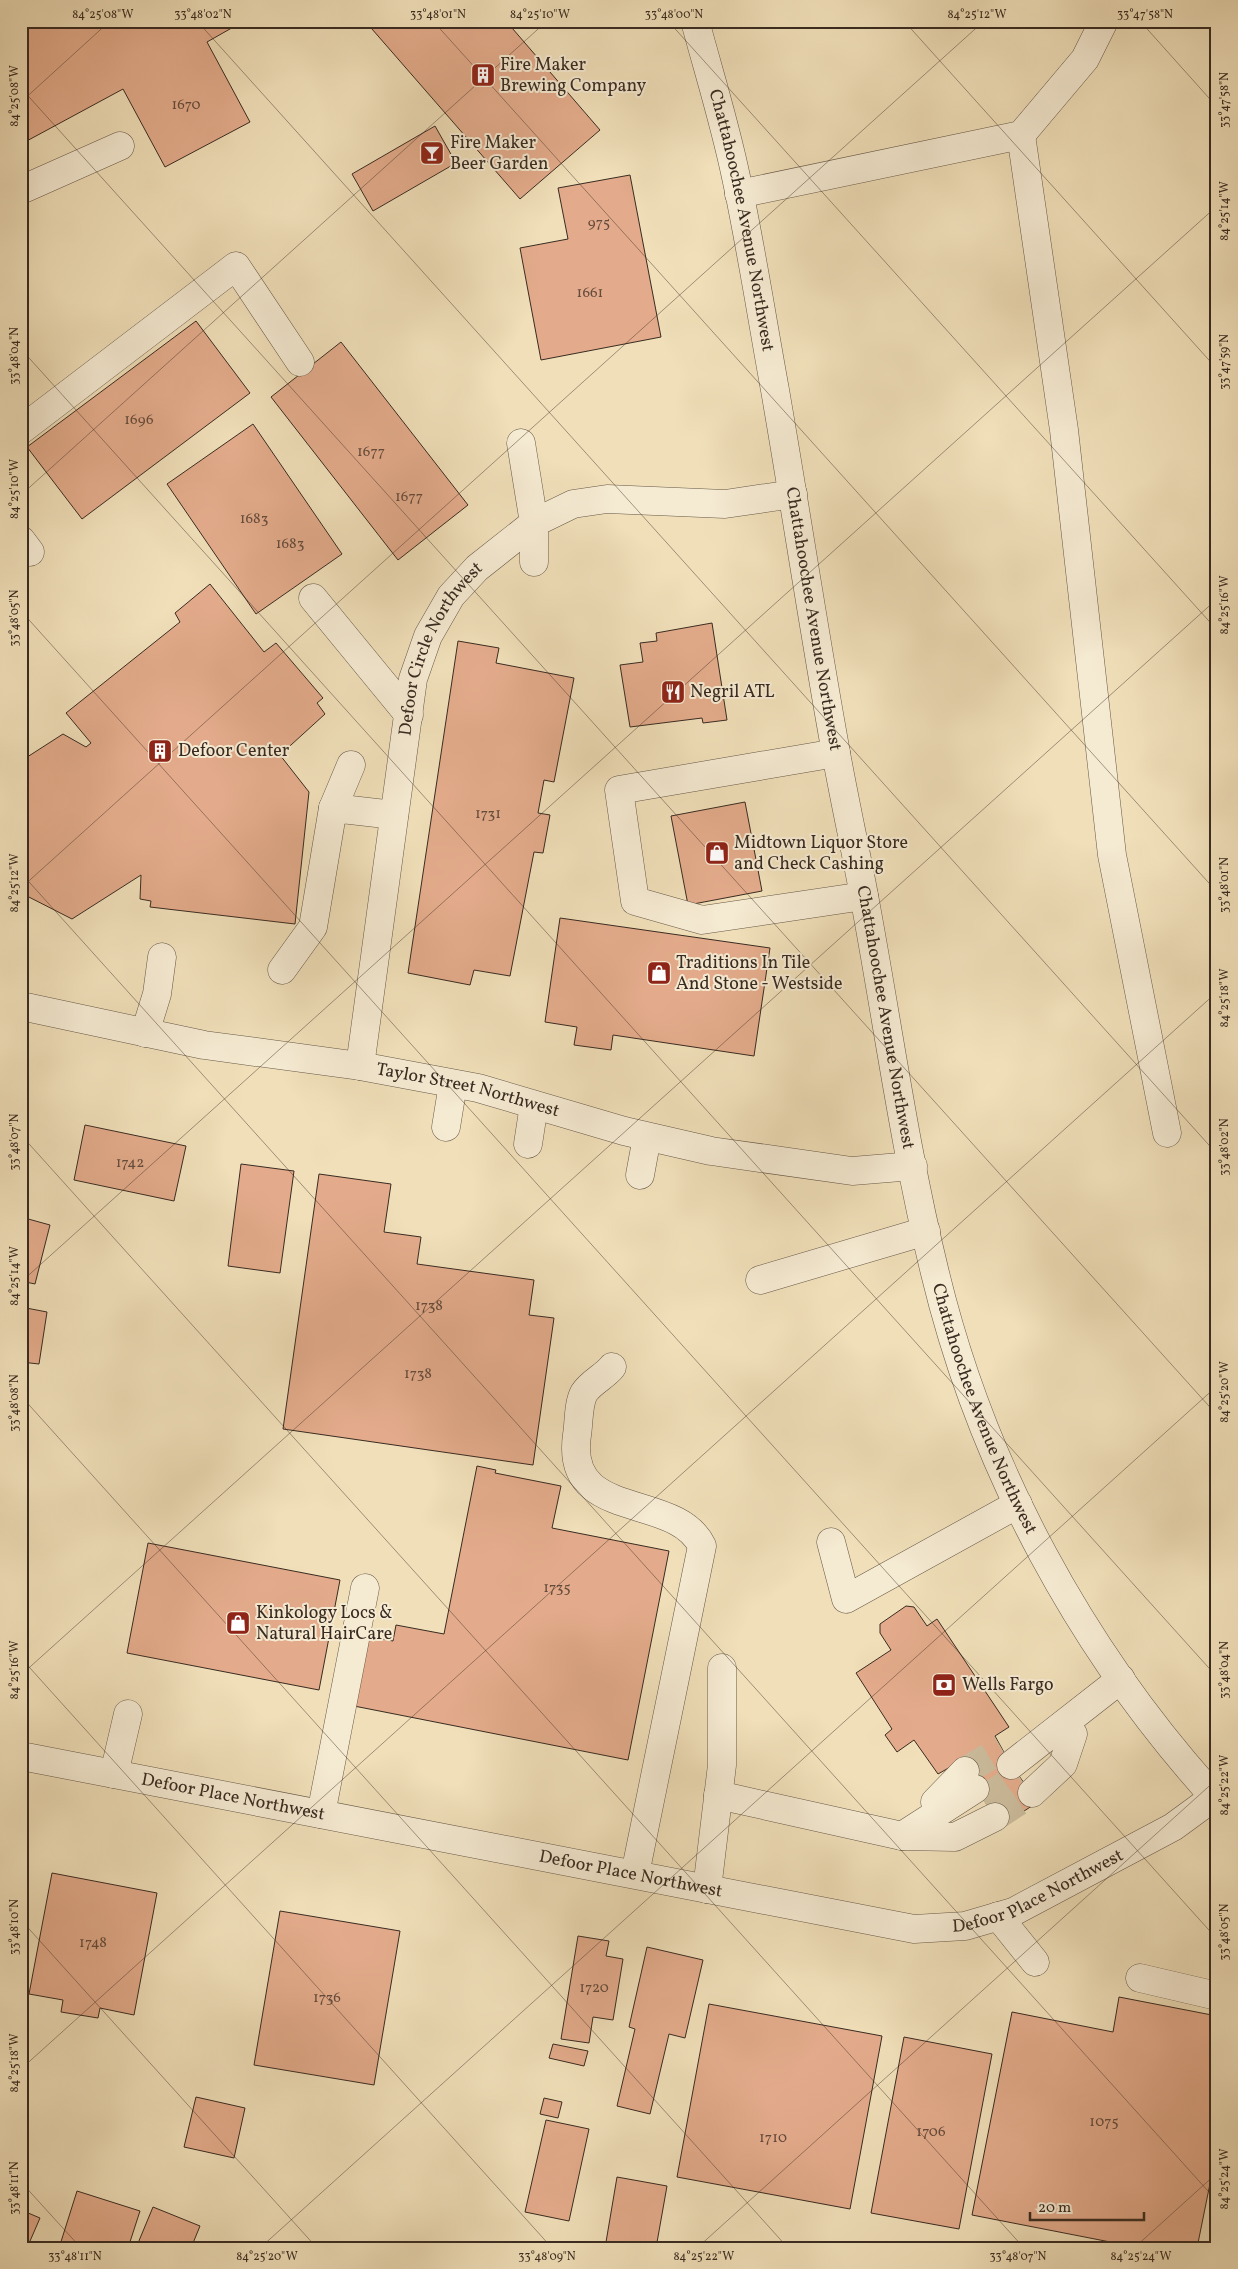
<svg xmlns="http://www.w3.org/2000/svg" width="1238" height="2269" viewBox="0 0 1238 2269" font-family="Vollkorn,serif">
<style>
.building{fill:#e3ab8b;stroke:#392b21}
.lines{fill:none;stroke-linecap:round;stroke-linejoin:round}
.minor-tunnel{stroke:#cbbb9b;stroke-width:28;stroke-dasharray:28 14;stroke-linecap:butt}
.minor-casing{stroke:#675847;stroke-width:29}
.minor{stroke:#f5ead2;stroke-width:28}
.ticks{fill:none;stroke:#392b21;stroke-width:1;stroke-opacity:0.45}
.labels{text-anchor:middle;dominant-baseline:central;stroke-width:4;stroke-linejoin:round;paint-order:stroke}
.number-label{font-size:15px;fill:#644b3c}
.poi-label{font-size:18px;fill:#392b21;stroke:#f5ead2;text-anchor:start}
.street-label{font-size:18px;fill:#392b21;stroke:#f5ead2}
.neatline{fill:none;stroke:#392b21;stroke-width:2}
.ticks-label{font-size:12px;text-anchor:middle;fill:#392b21}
</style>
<rect width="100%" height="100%" fill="#f0dfb9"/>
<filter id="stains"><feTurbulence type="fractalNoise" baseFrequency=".004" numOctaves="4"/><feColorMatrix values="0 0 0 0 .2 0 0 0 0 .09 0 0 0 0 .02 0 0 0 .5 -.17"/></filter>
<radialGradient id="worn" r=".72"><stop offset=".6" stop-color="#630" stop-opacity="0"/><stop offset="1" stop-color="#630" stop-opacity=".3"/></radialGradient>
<!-- building -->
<g class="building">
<path d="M21,21H244L207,42L250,122L165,167L123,89L23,143L21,141Z"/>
<path d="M365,21H506L600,130L520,199Z"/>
<path d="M435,126L456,163L373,211L352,174Z"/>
<path d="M630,175L661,337L541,360L520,248L568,239L558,188Z"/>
<path d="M196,321L250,393L82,519L27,447Z"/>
<path d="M341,342L468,505L398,560L271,397Z"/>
<path d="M253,424L342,554L256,614L167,484Z"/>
<path d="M210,584L264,652L276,643L323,698L317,703L325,714L280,755L309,792L295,924L150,907L151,901L140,899L141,875L72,919L21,893V761L63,734L86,747L91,743L66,713L180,622L175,613Z"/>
<path d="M712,623L727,720L703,723L702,718L630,727L620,665L643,662L640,643L657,641L656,633Z"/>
<path d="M458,641L499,648L496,663L574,678L554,782L544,780L538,813L550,815L543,853L534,852L510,976L474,970L470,985L408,973Z"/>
<path d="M745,802L762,891L688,905L671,816Z"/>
<path d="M560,918L770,948L754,1056L613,1035L611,1050L574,1045L577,1027L545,1022Z"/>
<path d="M21,1088H28L26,1189H21Z"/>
<path d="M85,1125L186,1146L174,1201L74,1180Z"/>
<path d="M241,1164L294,1171L280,1273L228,1266Z"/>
<path d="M319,1174L391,1184L384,1232L421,1237L417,1264L534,1280L529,1315L554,1318L533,1465L283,1429Z"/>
<path d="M21,1217L50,1225L35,1284L21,1281Z"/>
<path d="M21,1307L47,1312L39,1364L21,1362Z"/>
<path d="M477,1466L496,1470L495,1473L561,1486L552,1528L669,1551L628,1760L354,1706L368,1636L393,1641L396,1625L444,1634Z"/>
<path d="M148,1543L340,1580L319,1690L127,1653Z"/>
<path d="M906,1606L914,1607L927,1626L937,1619L1009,1727L995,1736L1011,1765L1038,1802L1001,1826L959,1762L938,1774L914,1740L897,1752L885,1735L892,1729L856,1673L891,1650L880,1633V1624Z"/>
<path d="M52,1873L157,1893L134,2015L100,2008L98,2018L61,2012L63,2000L29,1994Z"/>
<path d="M280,1911L400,1931L374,2085L254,2065Z"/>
<path d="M578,1936L609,1941L606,1956L623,1959L613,2020L593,2017L589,2043L561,2039Z"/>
<path d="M647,1947L703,1960L685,2038L669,2034L650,2114L617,2106L635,2029L629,2027Z"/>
<path d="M1119,1997L1217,2016V2048L1212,2074H1217L1213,2096H1217V2149L1197,2248L1180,2245L1179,2248H1141L972,2215L1012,2012L1113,2032Z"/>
<path d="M709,2004L882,2036L850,2209L677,2177Z"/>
<path d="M904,2037L992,2054L959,2229L871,2213Z"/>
<path d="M553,2044L588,2051L584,2066L549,2058Z"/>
<path d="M196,2097L245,2108L234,2158L184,2147Z"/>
<path d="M544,2098L562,2102L558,2118L540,2114Z"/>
<path d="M546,2120L589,2129L569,2221L525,2212Z"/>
<path d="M617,2177L667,2186L656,2248H605Z"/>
<path d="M77,2191L140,2211L128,2248H59Z"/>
<path d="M153,2207L200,2226L191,2248H136Z"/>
<path d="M21,2210L40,2218L27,2248H21Z"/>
</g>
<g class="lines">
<!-- minor-tunnel -->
<g class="minor-tunnel">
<path d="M965,1771L1002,1749"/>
<path d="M983,1800L1019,1776"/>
<path d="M995,1817L1032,1793"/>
</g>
<defs>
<g id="minor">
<path id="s1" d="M695,21C709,73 725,124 736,177C751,247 762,319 775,390C796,511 814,632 836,753C845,803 856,852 865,901C888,1025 905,1151 935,1273C982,1468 1082,1652 1217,1800"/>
<path d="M1021,135L1064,430L1112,855L1167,1133"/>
<path d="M21,190L120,146"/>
<path d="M739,194L1021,135L1085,59L1104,21"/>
<path d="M21,430L236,266L300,362"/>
<path d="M521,443L534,523V562"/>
<path d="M21,540L30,552"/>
<path d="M313,598L409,715"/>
<path d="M836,753L619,790L635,901L702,920L864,896"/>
<path d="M333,808L351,765"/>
<path d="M282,970L313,927L333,808L394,815"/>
<path id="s2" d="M21,1006L204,1045L360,1066L478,1088L624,1131L711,1151L852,1171L913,1166"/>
<path d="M145,1033L157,994L162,957"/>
<path id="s3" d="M360,1066L413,679L428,636L451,596L477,568L534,523L573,504L607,499L725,504L793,494"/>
<path d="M446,1127L453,1084"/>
<path d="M528,1144L534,1105"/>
<path d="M640,1175L647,1137"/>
<path d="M760,1280L926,1231"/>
<path d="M612,1367C604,1377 591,1382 584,1393C578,1404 579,1423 577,1435C564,1523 676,1491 702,1546L635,1874"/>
<path d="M831,1542L846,1599L1018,1504"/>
<path id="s4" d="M21,1756L914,1929L965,1926L1013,1912L1173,1827L1214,1797"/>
<path d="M1011,1765L1121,1679"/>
<path d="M114,1774L128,1714"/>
<path d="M1032,1793L1063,1764L1073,1734"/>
<path d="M718,1795L902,1836L975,1789"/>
<path d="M935,1802L965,1771"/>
<path d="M321,1814L365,1588"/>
<path d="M902,1836L955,1837L995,1817"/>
<path d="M707,1889L722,1765V1668"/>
<path d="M998,1916L1035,1962"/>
<path d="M1140,1978L1217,1996"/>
</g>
</defs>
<!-- minor casing -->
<use href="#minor" class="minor-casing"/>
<!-- minor -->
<use href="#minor" class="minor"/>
</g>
<!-- ticks -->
<path class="ticks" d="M197,21L1217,1154M433,21L1217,892M668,21L1217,630M904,21L1217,369M1140,21L1217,107M21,88L1217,1415M21,102L110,21M21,349L1217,1677M21,495L547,21M21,611L1217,1939M21,873L1217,2201M21,888L984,21M21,1135L1024,2248M21,1282L1217,206M21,1396L788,2248M21,1658L552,2248M21,1675L1217,599M21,1920L317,2248M21,2069L1217,992M21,2182L81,2248M260,2248L1217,1386M697,2248L1217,1779M1134,2248L1217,2173"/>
<!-- icons -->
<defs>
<symbol id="building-square" viewBox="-11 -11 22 22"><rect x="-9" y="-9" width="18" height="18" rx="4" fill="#8f2418" stroke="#f5ead2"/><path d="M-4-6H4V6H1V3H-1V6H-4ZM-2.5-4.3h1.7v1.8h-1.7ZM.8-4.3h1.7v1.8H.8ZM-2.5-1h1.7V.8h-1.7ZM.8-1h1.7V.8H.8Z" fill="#fff"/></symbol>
<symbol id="bar-square" viewBox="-11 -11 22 22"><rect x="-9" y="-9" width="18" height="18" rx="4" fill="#8f2418" stroke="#f5ead2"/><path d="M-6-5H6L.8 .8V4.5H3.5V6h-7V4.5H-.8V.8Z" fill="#fff"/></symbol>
<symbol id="restaurant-square" viewBox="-11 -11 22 22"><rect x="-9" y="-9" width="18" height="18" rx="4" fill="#8f2418" stroke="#f5ead2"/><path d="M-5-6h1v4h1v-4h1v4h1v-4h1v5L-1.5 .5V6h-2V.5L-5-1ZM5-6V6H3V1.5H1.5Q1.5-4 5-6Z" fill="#fff"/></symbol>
<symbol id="shop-square" viewBox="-11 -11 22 22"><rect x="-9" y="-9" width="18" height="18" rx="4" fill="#8f2418" stroke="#f5ead2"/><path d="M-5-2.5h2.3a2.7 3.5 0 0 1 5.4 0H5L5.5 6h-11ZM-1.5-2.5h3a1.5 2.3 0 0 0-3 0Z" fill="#fff"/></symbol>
<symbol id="bank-square" viewBox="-11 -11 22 22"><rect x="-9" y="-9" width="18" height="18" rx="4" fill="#8f2418" stroke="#f5ead2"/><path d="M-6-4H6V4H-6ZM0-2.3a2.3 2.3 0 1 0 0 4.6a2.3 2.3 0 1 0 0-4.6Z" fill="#fff"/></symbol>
</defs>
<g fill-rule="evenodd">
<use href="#building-square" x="469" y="61" width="28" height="28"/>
<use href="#bar-square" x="418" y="139" width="28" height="28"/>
<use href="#restaurant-square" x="659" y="678" width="28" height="28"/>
<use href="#building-square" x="146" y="737" width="28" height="28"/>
<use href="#shop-square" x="703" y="839" width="28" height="28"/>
<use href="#shop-square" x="645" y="959" width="28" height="28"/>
<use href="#shop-square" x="224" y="1609" width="28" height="28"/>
<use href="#bank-square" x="930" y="1671" width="28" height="28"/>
</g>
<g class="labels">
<!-- number labels -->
<g class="number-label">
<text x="186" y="105">1670</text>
<text x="599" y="223">975</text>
<text x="590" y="293">1661</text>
<text x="139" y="420">1696</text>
<text x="371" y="452">1677</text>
<text x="409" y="497">1677</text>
<text x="254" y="519">1683</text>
<text x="290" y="544">1683</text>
<text x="488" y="814">1731</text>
<text x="130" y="1163">1742</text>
<text x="429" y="1306">1738</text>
<text x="418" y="1374">1738</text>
<text x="557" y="1588">1735</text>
<text x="93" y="1943">1748</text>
<text x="594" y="1988">1720</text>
<text x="327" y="1998">1736</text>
<text x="1104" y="2122">1075</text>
<text x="931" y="2132">1706</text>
<text x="773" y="2138">1710</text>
</g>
<!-- poi labels -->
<g class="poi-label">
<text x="500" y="65">Fire Maker<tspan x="500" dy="21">Brewing Company</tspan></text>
<text x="450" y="143">Fire Maker<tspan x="450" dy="21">Beer Garden</tspan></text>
<text x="690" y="692">Negril ATL</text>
<text x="178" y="751">Defoor Center</text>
<text x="734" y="843">Midtown Liquor Store<tspan x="734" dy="21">and Check Cashing</tspan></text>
<text x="676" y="963">Traditions In Tile<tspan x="676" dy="21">And Stone - Westside</tspan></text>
<text x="256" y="1613">Kinkology Locs &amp;<tspan x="256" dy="21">Natural HairCare</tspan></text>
<text x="962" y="1685">Wells Fargo</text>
</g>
<!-- street labels -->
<g class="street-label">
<text stroke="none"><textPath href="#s1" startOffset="205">Chattahoochee Avenue Northwest</textPath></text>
<text stroke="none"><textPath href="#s1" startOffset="610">Chattahoochee Avenue Northwest</textPath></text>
<text stroke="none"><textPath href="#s3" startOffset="429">Defoor Circle Northwest</textPath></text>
<text stroke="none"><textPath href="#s1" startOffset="1015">Chattahoochee Avenue Northwest</textPath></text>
<text stroke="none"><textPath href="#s2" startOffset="455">Taylor Street Northwest</textPath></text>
<text stroke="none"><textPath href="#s1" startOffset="1420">Chattahoochee Avenue Northwest</textPath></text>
<text stroke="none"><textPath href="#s4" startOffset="216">Defoor Place Northwest</textPath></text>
<text stroke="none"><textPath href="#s4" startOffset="621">Defoor Place Northwest</textPath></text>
<text stroke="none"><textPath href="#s4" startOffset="1041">Defoor Place Northwest</textPath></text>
</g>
</g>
<!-- margin -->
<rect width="1238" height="2269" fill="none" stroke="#f0dfb9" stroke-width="55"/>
<!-- scale -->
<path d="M1030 2212v8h114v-8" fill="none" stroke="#392b21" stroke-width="2.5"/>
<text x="1038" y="2212" font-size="15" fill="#392b21" stroke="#f5ead2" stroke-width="4" paint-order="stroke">20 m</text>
<rect x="28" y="28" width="1182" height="2214" class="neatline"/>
<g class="ticks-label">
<text x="103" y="18">84°25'08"W</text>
<text x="203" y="18">33°48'02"N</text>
<text x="438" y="18">33°48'01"N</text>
<text x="540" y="18">84°25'10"W</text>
<text x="674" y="18">33°48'00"N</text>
<text x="977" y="18">84°25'12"W</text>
<text x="1145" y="18">33°47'58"N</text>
<text transform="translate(14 96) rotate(-90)" y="4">84°25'08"W</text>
<text transform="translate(1224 100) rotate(-90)" y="4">33°47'58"N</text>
<text transform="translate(1224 211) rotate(-90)" y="4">84°25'14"W</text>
<text transform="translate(14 356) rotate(-90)" y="4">33°48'04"N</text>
<text transform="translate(1224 362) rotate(-90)" y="4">33°47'59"N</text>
<text transform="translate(14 489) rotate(-90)" y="4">84°25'10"W</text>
<text transform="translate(1224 605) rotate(-90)" y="4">84°25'16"W</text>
<text transform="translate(14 618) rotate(-90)" y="4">33°48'05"N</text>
<text transform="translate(14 883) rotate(-90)" y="4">84°25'12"W</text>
<text transform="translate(1224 885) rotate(-90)" y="4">33°48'01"N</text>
<text transform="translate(1224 998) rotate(-90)" y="4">84°25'18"W</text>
<text transform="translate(14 1142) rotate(-90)" y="4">33°48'07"N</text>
<text transform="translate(1224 1147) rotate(-90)" y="4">33°48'02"N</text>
<text transform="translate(14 1276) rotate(-90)" y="4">84°25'14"W</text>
<text transform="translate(1224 1392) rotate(-90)" y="4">84°25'20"W</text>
<text transform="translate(14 1403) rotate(-90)" y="4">33°48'08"N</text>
<text transform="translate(14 1670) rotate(-90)" y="4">84°25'16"W</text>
<text transform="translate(1224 1670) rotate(-90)" y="4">33°48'04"N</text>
<text transform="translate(1224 1785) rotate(-90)" y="4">84°25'22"W</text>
<text transform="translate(14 1927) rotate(-90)" y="4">33°48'10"N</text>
<text transform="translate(1224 1932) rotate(-90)" y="4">33°48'05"N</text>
<text transform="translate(14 2063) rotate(-90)" y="4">84°25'18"W</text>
<text transform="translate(1224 2179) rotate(-90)" y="4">84°25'24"W</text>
<text transform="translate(14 2188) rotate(-90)" y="4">33°48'11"N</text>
<text x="75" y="2260">33°48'11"N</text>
<text x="267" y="2260">84°25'20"W</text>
<text x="547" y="2260">33°48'09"N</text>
<text x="704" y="2260">84°25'22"W</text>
<text x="1018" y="2260">33°48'07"N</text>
<text x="1141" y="2260">84°25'24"W</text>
</g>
<rect width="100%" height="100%" filter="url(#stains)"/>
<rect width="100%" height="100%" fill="url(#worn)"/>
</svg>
